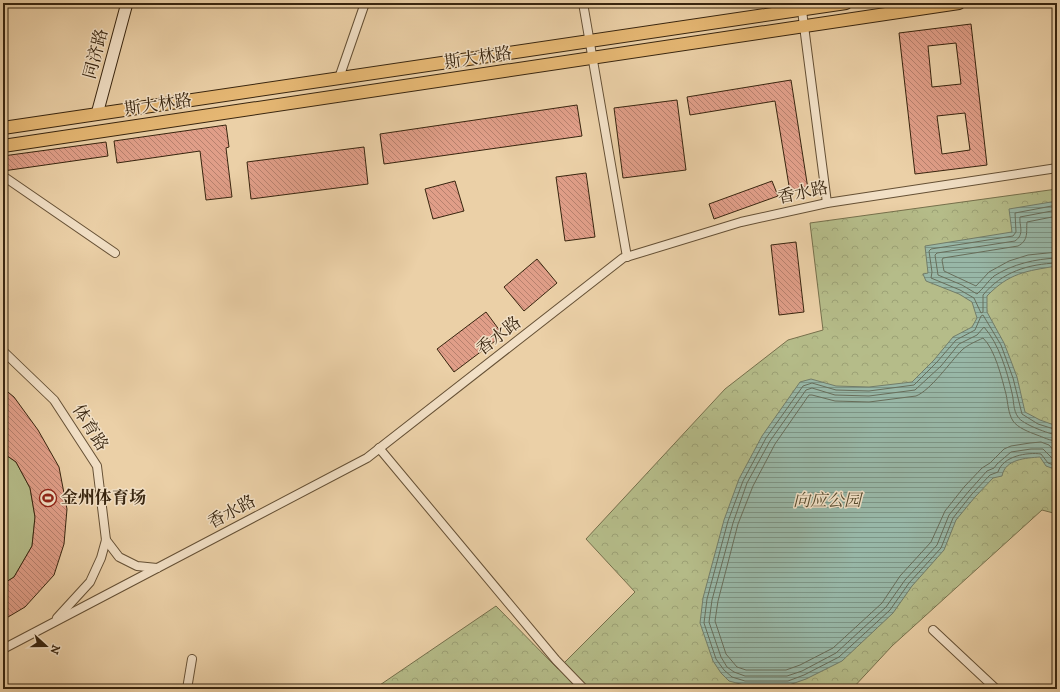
<svg xmlns="http://www.w3.org/2000/svg" width="1060" height="692" font-family="'IM FELL DW Pica','Noto Serif SC',serif">
  <defs>
    <pattern id="park-crowns" width="20" height="18" patternUnits="userSpaceOnUse"><rect width="20" height="18" fill="#b5bc89"/><path d="M2 6a3 3 0 1 1 6 0M12 15a3 3 0 1 1 6 0" fill="none" stroke="#9ca175"/></pattern>
    <pattern id="water-rules" width="6" height="5" patternUnits="userSpaceOnUse"><rect width="6" height="5" fill="#98b7a7"/><path d="M0 2.5h6" fill="none" stroke="#7d9586"/></pattern>
    <pattern id="building-back-hatch" width="6" height="6" patternUnits="userSpaceOnUse"><rect width="6" height="6" fill="#e09e88"/><path d="M-1 5l2 2M0 0l6 6M5-1l2 2" fill="none" stroke="#b7816e"/></pattern>
  </defs>
  <rect width="100%" height="100%" fill="#ebd0a7"/>
  <filter id="stains"><feTurbulence type="fractalNoise" baseFrequency=".005" numOctaves="4"/><feColorMatrix values="0 0 0 0 .2 0 0 0 0 .09 0 0 0 0 .02 0 0 0 .5 -.17"/></filter>
  <radialGradient id="worn" r=".72"><stop offset=".6" stop-color="#630" stop-opacity="0"/><stop offset="1" stop-color="#630" stop-opacity=".3"/></radialGradient>
  <!-- grass -->
  <polygon fill="#b5bc89" stroke="#76704c" points="3,453 16,462 30,488 35,517 32,546 14,577 3,584"/>
  <!-- park -->
  <polygon fill="url(#park-crowns)" stroke="#76704c" points="1057,189 1057,514 1042,510 892,646 852,689 374,689 496,606 558,669 635,592 586,539 725,389 788,340 823,330 810,223"/>
  <!-- water -->
  <path fill="url(#water-rules)" stroke="#727d6a" d="M1057,201v65c-31,5 -48,7 -70,30v16l17,31 7,18 6,16 8,35 15,8 17,6v44l-11,-4 -6,-9c-14,1 -35,2 -38,19l-9,2 -18,19 -19,23 -12,30 -32,36 -19,27 -51,48 -36,18 -17,6 -25,1 -20,-1 -15,-4 -8,-8 -8,-12 -13,-38 3,-25 21,-78 15,-41 23,-43 38,-54 11,-3 25,7 33,1 43,-5 22,-22 19,-23 19,-10 5,-9 -5,-16 -13,-8 -33,-13 -3,-7 5,-1 -3,-27 87,-14 -3,-23z"/>
  <g fill="none" stroke-linecap="round" stroke-linejoin="round">
    <!-- shore -->
    <g stroke="#686e5b" stroke-width="1">
      <path d="M1057,205l-42,8 1,19 -3,4 -82,13 -2,2 3,21 -1,6 29,12 14,8 7,15 2,-1v-17c19,-23 45,-31 74,-32"/>
      <path d="M1057,210l-37,7c-1,9 5,17 -5,24l-78,12 -2,2 3,20 24,10 15,9c6,-5 11,-13 17,-18 19,-12 41,-17 63,-18"/>
      <path d="M1057,216l-30,6c-1,10 2,18 -9,24l-75,12 -1,2 2,11 32,15 13,-14 20,-11 19,-6 29,-3"/>
      <path d="M1057,430l-19,-6 -16,-10 -9,-36 -12,-33 -18,-30 -2,1 -6,14 -19,10 -19,22 -23,23 -45,6 -33,-1 -24,-7 -9,3 -37,52 -23,43 -15,40 -21,78 -3,24 12,36 8,11 8,7 13,4h43l16,-6 35,-18 51,-47 19,-27 32,-35 12,-30 19,-24 18,-19 8,-3c5,-16 29,-20 43,-18l7,9 9,3"/>
      <path d="M1057,435c-8,-1 -35,-11 -39,-18 -5,-7 -4,-16 -6,-24 -5,-22 -13,-49 -28,-66l-7,8 -18,9 -18,22 -26,24 -46,6 -34,-1 -23,-7 -6,2 -36,51 -23,42 -14,40 -21,77 -3,22 12,35 6,10 7,5 11,4h42l15,-5 34,-18 50,-46 19,-27 32,-35 12,-30 20,-24 18,-20 7,-3 3,-4 14,-12 20,-3h12l9,9 5,2"/>
      <path d="M1057,441c-7,0 -14,-4 -20,-6 -8,-3 -19,-7 -24,-14 -5,-8 -5,-18 -7,-27 -4,-15 -11,-45 -23,-56 -6,3 -16,7 -21,12 -12,12 -31,40 -46,46l-47,6 -34,-1 -23,-6h-3l-34,49 -22,42 -15,38 -20,77 -3,20 11,33 11,13 9,3h40l14,-5 33,-17 49,-45 18,-27 31,-34 14,-31 19,-24 18,-19 8,-5 14,-14 7,-3 19,-3 11,-1 8,3 8,9"/>
    </g>
  </g>
  <!-- building -->
  <g fill="url(#building-back-hatch)" stroke="#38250f" fill-rule="evenodd">
    <path d="M971,24l16,141 -72,9 -16,-141zM956,43l5,41 -29,3 -4,-41zM965,113l5,37 -28,4 -5,-38z"/>
    <polygon points="791,80 808,189 790,192 775,101 690,115 687,97"/>
    <polygon points="677,100 686,170 623,178 614,108"/>
    <polygon points="577,105 582,136 384,164 380,134"/>
    <polygon points="226,125 229,147 226,148 232,197 206,200 200,151 117,163 114,141"/>
    <polygon points="106,142 108,156 3,171 3,156"/>
    <polygon points="364,147 368,184 251,199 247,162"/>
    <polygon points="586,173 595,237 565,241 556,177"/>
    <polygon points="455,181 464,211 433,219 425,189"/>
    <polygon points="772,181 778,196 714,219 709,204"/>
    <polygon points="796,242 804,312 779,315 771,245"/>
    <polygon points="537,259 557,283 524,311 504,287"/>
    <polygon points="486,312 503,335 454,372 437,349"/>
    <polygon points="3,388 14,397 38,430 59,467 67,509 64,544 54,575 25,607 3,620 3,584 14,577 32,546 35,517 30,488 16,462 3,453"/>
  </g>
  <g fill="none" stroke-linecap="round" stroke-linejoin="round">
    <!-- street casing -->
    <g stroke="#655035" stroke-width="10">
      <g id="street">
        <polyline points="583,3 627,257"/>
        <polyline points="801,3 827,203"/>
        <polyline points="339,78 365,3"/>
        <polyline points="3,176 115,253"/>
        <polyline points="3,351 54,400 97,466 106,540 101,558 90,582 57,618"/>
        <polyline points="379,448 556,660 584,689"/>
        <polyline points="106,540 119,557 137,566 157,568"/>
        <polyline points="933,630 996,689"/>
        <polyline points="3,649 367,458 623,258 741,222 827,203 1057,168"/>
        <polyline points="187,689 192,659"/>
      </g>
    </g>
    <!-- secondary casing -->
    <g stroke="#38250f" stroke-width="13">
      <polyline id="secondary" points="97,114 127,3"/>
    </g>
    <!-- primary casing -->
    <g stroke="#38250f" stroke-width="14">
      <g id="primary">
        <polyline points="3,128 846,3"/>
        <polyline points="3,146 959,3"/>
      </g>
    </g>
    <!-- street -->
    <use href="#street" stroke="#f2e0c6" stroke-width="8"/>
    <!-- secondary -->
    <use href="#secondary" stroke="#f2e0c6" stroke-width="11"/>
    <!-- primary -->
    <use href="#primary" stroke="#e6b874" stroke-width="12"/>
  </g>
  <!-- icons -->
  <defs>
    <g id="stadium-ring" transform="scale(0.9)"><circle r="9.5" fill="#f2e0c6" stroke="#8f2418" stroke-width="1.5"/><path d="M0-5a6.5 5 0 1 0 0 10a6.5 5 0 1 0 0-10ZM-3.5-1.8h7v3.6h-7Z" fill="#8f2418"/></g>
  </defs>
  <g fill-rule="evenodd">
    <use href="#stadium-ring" x="48" y="498"/>
  </g>
  <g text-anchor="middle" dominant-baseline="central" stroke-width="3" stroke-linejoin="round" paint-order="stroke">
    <!-- street labels -->
    <g font-size="17" fill="#38250f" stroke="#f2e0c6">
      <text transform="translate(96 54) rotate(-75)">同济路</text>
      <text transform="translate(478 58) rotate(-8)">斯大林路</text>
      <text transform="translate(158 105) rotate(-8)">斯大林路</text>
      <text transform="translate(803 193) rotate(-12)">香水路</text>
      <text transform="translate(499 336) rotate(-38)">香水路</text>
      <text transform="translate(90 428) rotate(58)">体育路</text>
      <text transform="translate(232 512) rotate(-28)">香水路</text>
    </g>
    <!-- poi labels -->
    <g font-size="17" font-weight="bold" fill="#38250f" stroke="#f2e0c6" text-anchor="start">
      <text x="61" y="498">金州体育场</text>
    </g>
    <!-- park labels -->
    <g font-size="17" font-style="italic" fill="#574b2e" stroke="#f2e0c6">
      <text x="827" y="501">向应公园</text>
    </g>
  </g>
  <!-- margin -->
  <rect width="1060" height="692" fill="none" stroke="#ebd0a7" stroke-width="16"/>
  <rect x="4" y="4" width="1052" height="684" fill="none" stroke="#38250f" stroke-width="2"/>
  <rect x="8" y="8" width="1044" height="676" fill="none" stroke="#38250f"/>
  <!-- north arrow -->
  <g transform="translate(46 646) rotate(111)" stroke="#f2e0c6" stroke-width="3" paint-order="stroke">
  <path d="M0-3L7 15L0 10L-7 15Z" fill="#38250f"/>
  <text y="-6" font-size="11" font-weight="bold" text-anchor="middle" fill="#38250f">N</text>
  </g>
  <rect width="100%" height="100%" filter="url(#stains)"/>
  <rect width="100%" height="100%" fill="url(#worn)"/>
</svg>
